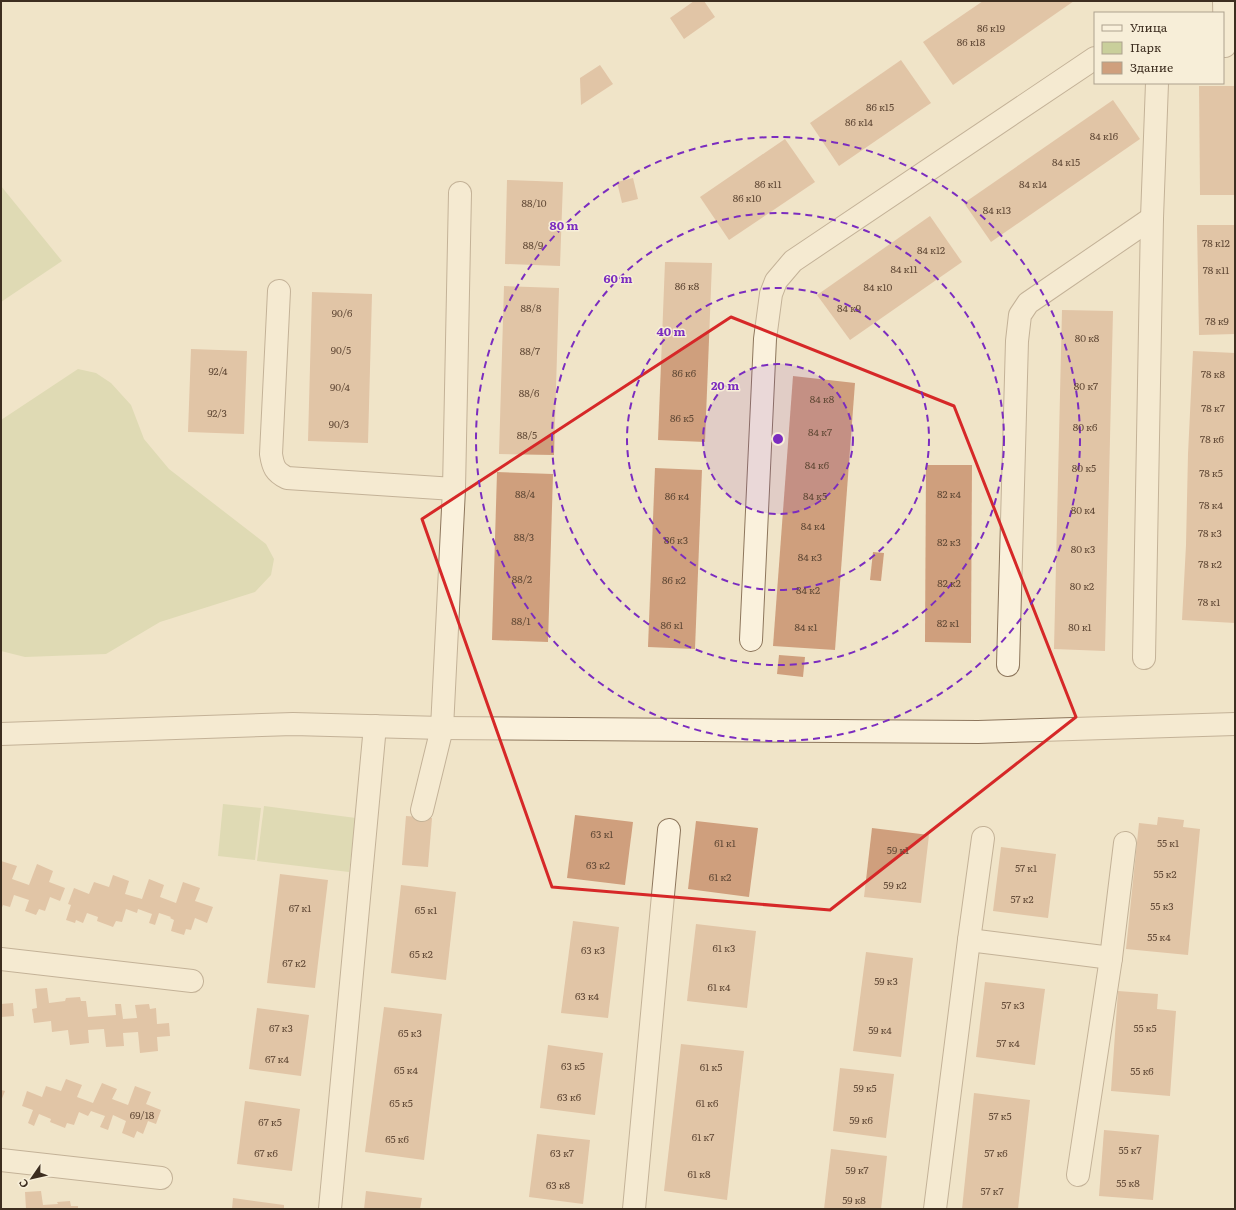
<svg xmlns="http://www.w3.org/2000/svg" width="1236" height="1210" font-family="Literata,serif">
  <rect width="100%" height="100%" fill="#f0e4c8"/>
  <!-- green -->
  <g fill="#c9cf9b">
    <polygon points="1,186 62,261 1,302"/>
    <polygon points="78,369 96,373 111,383 131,405 144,439 169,469 266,544 274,559 271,575 255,592 160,622 106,654 25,657 1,651 1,420"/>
    <polygon points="223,804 261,808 255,860 218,856"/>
    <polygon points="264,806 356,818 349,872 257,861"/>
  </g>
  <!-- building -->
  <g fill="#cf9f7d">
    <polygon points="694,1 704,1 715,17 684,39 670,18"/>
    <polygon points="983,1 1074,1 953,85 923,42"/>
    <polygon points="901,60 931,103 839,166 810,123"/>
    <polygon points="600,65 613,84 581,105 580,78"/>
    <polygon points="1199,86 1235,86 1235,195 1200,195"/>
    <polygon points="1113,100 1140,139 991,242 964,203"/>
    <polygon points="785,139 815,182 729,240 700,197"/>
    <polygon points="633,178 638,199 622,203 617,182"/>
    <polygon points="507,180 563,182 560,266 505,264"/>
    <polygon points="930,216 962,262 850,340 817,295"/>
    <polygon points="1197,225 1235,225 1235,334 1199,335"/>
    <polygon points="665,262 712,263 705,442 658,440"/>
    <polygon points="504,286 559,288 554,455 499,454"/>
    <polygon points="312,292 372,294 368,443 308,441"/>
    <polygon points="1062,310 1113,311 1105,651 1054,649"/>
    <polygon points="191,349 247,351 244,434 188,432"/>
    <polygon points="1193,351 1235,353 1235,623 1182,620 1186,545 1188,454"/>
    <polygon points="793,376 855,383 835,650 773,646"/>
    <polygon points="926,465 972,465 971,643 925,642"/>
    <polygon points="655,468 702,470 695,649 648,647"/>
    <polygon points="497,472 553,474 548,642 492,640"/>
    <polygon points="873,552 884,553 881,581 870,580"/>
    <polygon points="779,655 805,657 803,677 777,674"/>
    <polygon points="575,815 633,822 625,885 567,878"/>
    <polygon points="406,816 432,818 428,867 402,865"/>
    <polygon points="1158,817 1184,820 1183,827 1200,829 1188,955 1126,949 1139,823 1157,825"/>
    <polygon points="696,821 758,828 749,897 688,889"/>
    <polygon points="872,828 929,835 921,903 864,897"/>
    <polygon points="1001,847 1056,854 1048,918 993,911"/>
    <polygon points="1,862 1,861 17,866 12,879 29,885 37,864 53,871 49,882 65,888 60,901 50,897 45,911 39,909 36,915 25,911 29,900 14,895 10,907 3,905 1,910"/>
    <polygon points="280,874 328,880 315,988 267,983"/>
    <polygon points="113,875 129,881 125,894 142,899 149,879 164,885 160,897 176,903 183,882 200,888 195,901 213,907 207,923 195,918 191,930 186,929 184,935 171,931 174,920 170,918 171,917 159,913 155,925 149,923 152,914 138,909 137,913 126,909 122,922 116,921 113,927 97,921 98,917 87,913 83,923 76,920 75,923 66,920 71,905 68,904 74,888 89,894 94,882 109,887"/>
    <polygon points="401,885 456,892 446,980 391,973"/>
    <polygon points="573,921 619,927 608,1018 561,1013"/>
    <polygon points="696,924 756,931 747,1008 687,1001"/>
    <polygon points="866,952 913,958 901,1057 853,1051"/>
    <polygon points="985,982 1045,989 1035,1065 976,1057"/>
    <polygon points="47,988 49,1003 65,1001 66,998 80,997 81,1001 86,1001 88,1017 116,1015 115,1004 121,1004 123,1019 137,1018 135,1005 149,1004 150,1009 156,1008 157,1024 169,1023 170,1036 157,1037 158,1051 140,1053 138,1032 123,1033 124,1046 106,1047 104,1029 88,1030 89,1043 70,1045 68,1030 52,1032 51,1021 34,1023 32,1009 37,1008 35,989"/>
    <polygon points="1118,991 1158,994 1157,1009 1176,1011 1170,1096 1111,1091"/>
    <polygon points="13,1003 14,1016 1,1017 1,1004"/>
    <polygon points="384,1007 442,1014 424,1160 365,1152"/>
    <polygon points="257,1008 309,1015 301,1076 249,1069"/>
    <polygon points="681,1044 744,1051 727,1200 664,1191"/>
    <polygon points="548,1045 603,1053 595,1115 540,1108"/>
    <polygon points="840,1068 894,1074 886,1138 833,1131"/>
    <polygon points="66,1079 82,1085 77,1097 93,1103 102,1083 117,1089 112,1099 128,1105 135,1086 151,1092 146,1104 161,1110 156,1124 148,1121 143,1134 137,1131 134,1138 122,1133 126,1121 113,1115 108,1130 100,1127 105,1116 91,1111 88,1116 79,1112 74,1125 67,1123 65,1128 50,1122 51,1119 39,1114 34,1126 28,1123 33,1110 22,1106 27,1091 42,1097 46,1086 61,1091"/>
    <polygon points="1,1090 5,1091 1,1101"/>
    <polygon points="974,1093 1030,1100 1018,1209 962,1209"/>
    <polygon points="245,1101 300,1109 292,1171 237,1164"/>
    <polygon points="1104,1130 1159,1135 1153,1200 1099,1196"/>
    <polygon points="537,1134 590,1140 583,1204 529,1197"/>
    <polygon points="831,1149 887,1156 881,1209 824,1209"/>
    <polygon points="41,1191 43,1205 58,1204 57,1202 70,1201 71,1206 78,1206 78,1209 26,1209 25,1192"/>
    <polygon points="366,1191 422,1198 420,1209 364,1209"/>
    <polygon points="233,1198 284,1205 284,1209 232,1209"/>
  </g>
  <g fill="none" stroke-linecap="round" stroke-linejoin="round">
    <!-- minor casing -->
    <g stroke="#8d765c" stroke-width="24">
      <g id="minor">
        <polyline points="1224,1 1225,46"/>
        <path d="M279,291l-8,163c2,13 4,18 16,24l167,11"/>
        <polyline points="751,640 765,339 771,294 776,281 793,261 1095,58"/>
        <polyline points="1144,658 1152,218 1157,83"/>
        <polyline points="1008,665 1017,341 1020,315 1028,303 1152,218"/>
        <polyline points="1,734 293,724 442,728 978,732 1235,724"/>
        <polyline points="422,810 442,728 454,489 460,193"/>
        <polyline points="969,940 1111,958"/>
        <polyline points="1,959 192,981"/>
        <polyline points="1,1160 161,1178"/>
        <polyline points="1078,1175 1111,958 1125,843"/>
        <polyline points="330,1209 375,726"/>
        <polyline points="634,1209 669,830"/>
        <polyline points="935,1209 969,940 983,838"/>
      </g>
    </g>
    <!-- minor -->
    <use href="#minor" stroke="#faf1dc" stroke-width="22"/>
  </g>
  <!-- marked area -->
  <path d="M0 0H1236V1210H0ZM731,317l223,89 122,311 -246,193 -278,-23 -130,-368z" fill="#f0e4c8" fill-opacity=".55" fill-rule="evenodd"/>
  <path fill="none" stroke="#d62828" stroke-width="3" stroke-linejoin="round" d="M731,317l223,89 122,311 -246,193 -278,-23 -130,-368z"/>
  <!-- distance rings -->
  <circle cx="778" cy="439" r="75" fill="#7b2cbf" fill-opacity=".12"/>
  <g fill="none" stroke="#7b2cbf" stroke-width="2" stroke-dasharray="7 5">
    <circle cx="778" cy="439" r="75"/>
    <circle cx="778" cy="439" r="151"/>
    <circle cx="778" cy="439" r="226"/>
    <circle cx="778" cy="439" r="302"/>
  </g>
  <g text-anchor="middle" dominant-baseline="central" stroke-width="3" stroke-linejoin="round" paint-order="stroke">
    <!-- number labels -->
    <g font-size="10" fill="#624a37">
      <text x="991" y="27">86 к19</text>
      <text x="971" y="41">86 к18</text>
      <text x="880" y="106">86 к15</text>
      <text x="859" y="121">86 к14</text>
      <text x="1104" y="135">84 к16</text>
      <text x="1066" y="161">84 к15</text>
      <text x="768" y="183">86 к11</text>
      <text x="1033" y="183">84 к14</text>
      <text x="747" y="197">86 к10</text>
      <text x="534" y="202">88/10</text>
      <text x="997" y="209">84 к13</text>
      <text x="1216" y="242">78 к12</text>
      <text x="533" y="244">88/9</text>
      <text x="931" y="249">84 к12</text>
      <text x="904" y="268">84 к11</text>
      <text x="1216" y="269">78 к11</text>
      <text x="687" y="285">86 к8</text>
      <text x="878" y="286">84 к10</text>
      <text x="531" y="307">88/8</text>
      <text x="849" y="307">84 к9</text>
      <text x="342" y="312">90/6</text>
      <text x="1217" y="320">78 к9</text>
      <text x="1087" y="337">80 к8</text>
      <text x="341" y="349">90/5</text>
      <text x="530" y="350">88/7</text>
      <text x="218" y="370">92/4</text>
      <text x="684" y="372">86 к6</text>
      <text x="1213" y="373">78 к8</text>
      <text x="1086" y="385">80 к7</text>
      <text x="340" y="386">90/4</text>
      <text x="529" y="392">88/6</text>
      <text x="822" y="398">84 к8</text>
      <text x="1213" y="407">78 к7</text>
      <text x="217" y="412">92/3</text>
      <text x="682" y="417">86 к5</text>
      <text x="339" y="423">90/3</text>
      <text x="1085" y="426">80 к6</text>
      <text x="820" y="431">84 к7</text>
      <text x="527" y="434">88/5</text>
      <text x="1212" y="438">78 к6</text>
      <text x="817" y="464">84 к6</text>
      <text x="1084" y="467">80 к5</text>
      <text x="1211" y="472">78 к5</text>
      <text x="525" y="493">88/4</text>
      <text x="949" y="493">82 к4</text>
      <text x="677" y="495">86 к4</text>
      <text x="815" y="495">84 к5</text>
      <text x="1211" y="504">78 к4</text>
      <text x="1083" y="509">80 к4</text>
      <text x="813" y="525">84 к4</text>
      <text x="1210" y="532">78 к3</text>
      <text x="524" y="536">88/3</text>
      <text x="676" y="539">86 к3</text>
      <text x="949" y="541">82 к3</text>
      <text x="1083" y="548">80 к3</text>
      <text x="810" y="556">84 к3</text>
      <text x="1210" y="563">78 к2</text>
      <text x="522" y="578">88/2</text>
      <text x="674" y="579">86 к2</text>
      <text x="949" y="582">82 к2</text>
      <text x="1082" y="585">80 к2</text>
      <text x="808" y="589">84 к2</text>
      <text x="1209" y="601">78 к1</text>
      <text x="521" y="620">88/1</text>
      <text x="948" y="622">82 к1</text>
      <text x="672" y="624">86 к1</text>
      <text x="806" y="626">84 к1</text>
      <text x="1080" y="626">80 к1</text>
      <text x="602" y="833">63 к1</text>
      <text x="725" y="842">61 к1</text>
      <text x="1168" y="842">55 к1</text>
      <text x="898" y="849">59 к1</text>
      <text x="598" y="864">63 к2</text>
      <text x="1026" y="867">57 к1</text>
      <text x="1165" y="873">55 к2</text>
      <text x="720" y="876">61 к2</text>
      <text x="895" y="884">59 к2</text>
      <text x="1022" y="898">57 к2</text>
      <text x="1162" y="905">55 к3</text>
      <text x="300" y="907">67 к1</text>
      <text x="426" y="909">65 к1</text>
      <text x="1159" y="936">55 к4</text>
      <text x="724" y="947">61 к3</text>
      <text x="593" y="949">63 к3</text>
      <text x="421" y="953">65 к2</text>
      <text x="294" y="962">67 к2</text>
      <text x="886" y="980">59 к3</text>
      <text x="719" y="986">61 к4</text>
      <text x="587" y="995">63 к4</text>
      <text x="1013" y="1004">57 к3</text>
      <text x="281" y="1027">67 к3</text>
      <text x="1145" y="1027">55 к5</text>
      <text x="880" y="1029">59 к4</text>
      <text x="410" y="1032">65 к3</text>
      <text x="1008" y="1042">57 к4</text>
      <text x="277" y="1058">67 к4</text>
      <text x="573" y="1065">63 к5</text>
      <text x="711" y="1066">61 к5</text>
      <text x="406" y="1069">65 к4</text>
      <text x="1142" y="1070">55 к6</text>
      <text x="865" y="1087">59 к5</text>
      <text x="569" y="1096">63 к6</text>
      <text x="401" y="1102">65 к5</text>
      <text x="707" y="1102">61 к6</text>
      <text x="142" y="1114">69/18</text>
      <text x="1000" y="1115">57 к5</text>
      <text x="861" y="1119">59 к6</text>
      <text x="270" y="1121">67 к5</text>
      <text x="703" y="1136">61 к7</text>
      <text x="397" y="1138">65 к6</text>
      <text x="1130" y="1149">55 к7</text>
      <text x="266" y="1152">67 к6</text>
      <text x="562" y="1152">63 к7</text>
      <text x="996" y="1152">57 к6</text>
      <text x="857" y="1169">59 к7</text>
      <text x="699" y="1173">61 к8</text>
      <text x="1128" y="1182">55 к8</text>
      <text x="558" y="1184">63 к8</text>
      <text x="992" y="1190">57 к7</text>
      <text x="854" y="1199">59 к8</text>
    </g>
  </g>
  <circle cx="778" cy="439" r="6" fill="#7b2cbf" stroke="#f7eed8" stroke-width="2"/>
  <g font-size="12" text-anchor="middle" font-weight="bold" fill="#7b2cbf" stroke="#f7eed8" stroke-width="3" stroke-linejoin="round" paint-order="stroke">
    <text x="564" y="230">80 m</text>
    <text x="618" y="283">60 m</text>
    <text x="671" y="336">40 m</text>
    <text x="725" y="390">20 m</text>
  </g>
  <!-- border -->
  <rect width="1236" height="1210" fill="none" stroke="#3d2e20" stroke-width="4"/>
  <!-- legend -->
  <rect x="1094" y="12" width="130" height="72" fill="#f7eed8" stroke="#ada18e"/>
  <rect x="1102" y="25" width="20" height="6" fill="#faf1dc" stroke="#ada18e"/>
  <text x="1130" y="32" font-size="12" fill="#3d2e20">Улица</text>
  <rect x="1102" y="42" width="20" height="12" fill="#c9cf9b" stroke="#ada18e"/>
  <text x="1130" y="52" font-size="12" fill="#3d2e20">Парк</text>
  <rect x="1102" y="62" width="20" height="12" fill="#cf9f7d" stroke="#ada18e"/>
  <text x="1130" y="72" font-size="12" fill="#3d2e20">Здание</text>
  <!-- north arrow -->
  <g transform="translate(32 1178) rotate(236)" stroke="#f7eed8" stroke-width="3" paint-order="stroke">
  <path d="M0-3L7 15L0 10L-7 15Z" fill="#3d2e20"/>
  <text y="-6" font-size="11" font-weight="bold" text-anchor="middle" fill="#3d2e20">С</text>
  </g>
</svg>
